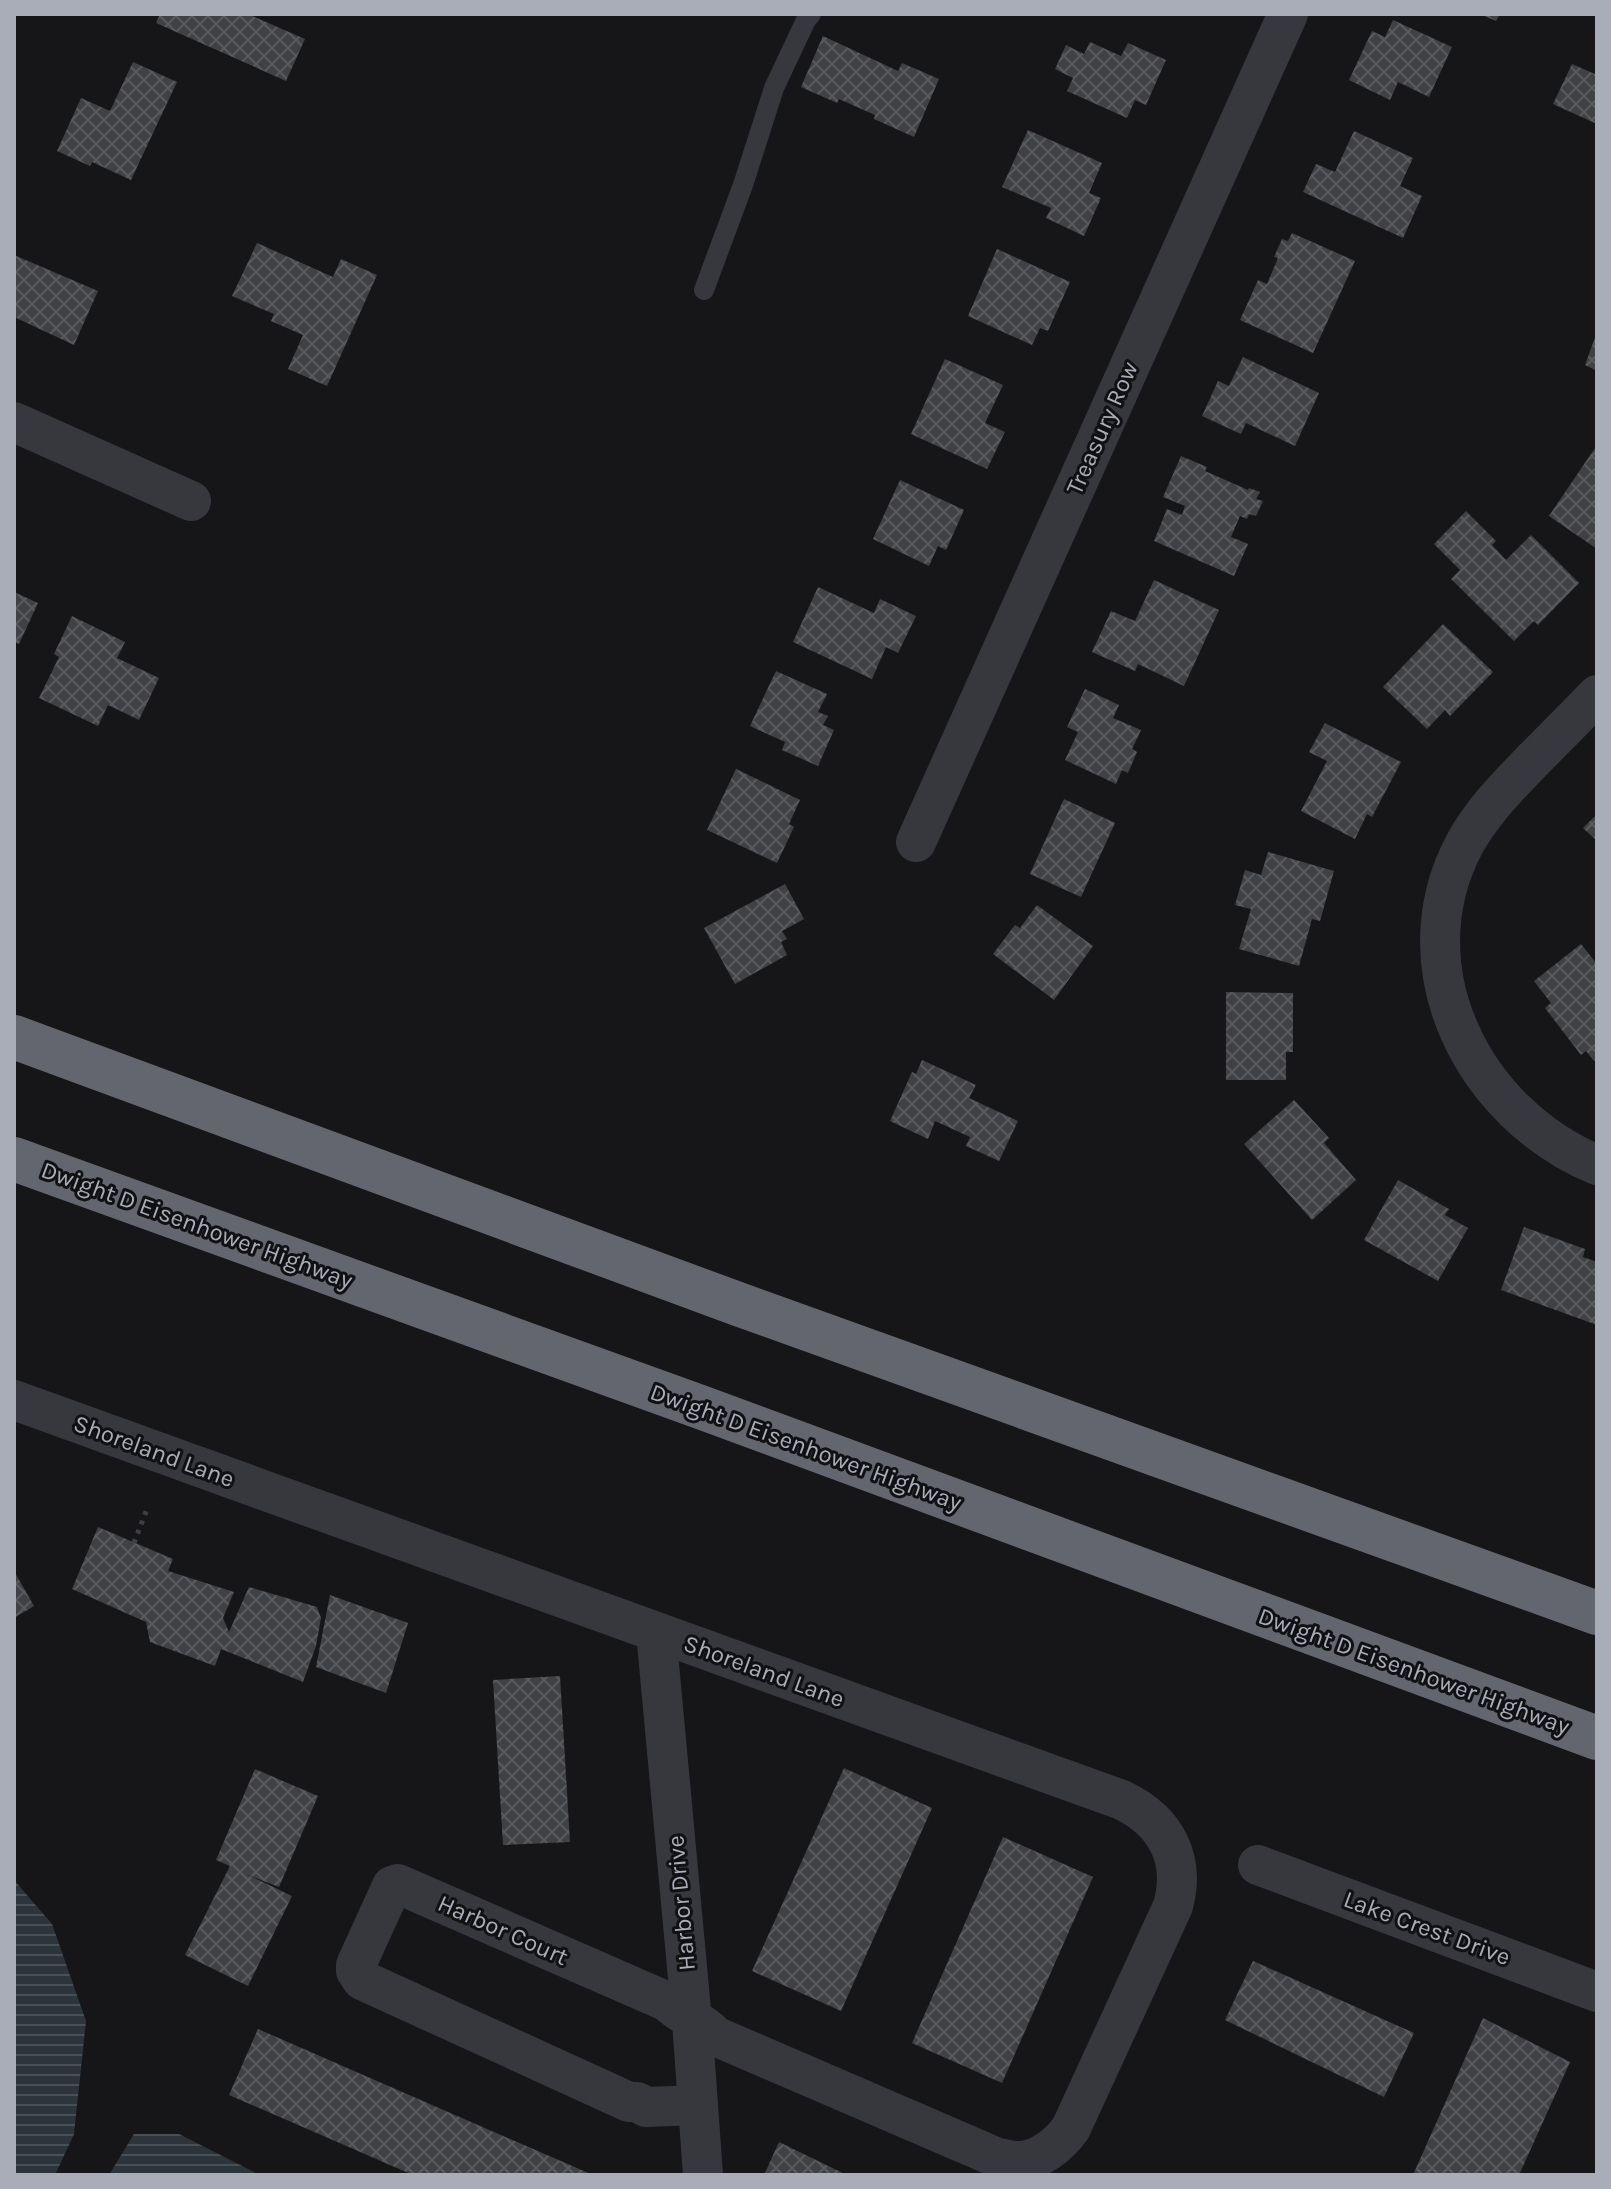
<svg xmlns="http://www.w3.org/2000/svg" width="1611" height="2189" font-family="Karla,sans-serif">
  <defs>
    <pattern id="water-rules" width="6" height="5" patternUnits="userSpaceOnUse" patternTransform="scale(2)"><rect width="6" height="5" fill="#2c353c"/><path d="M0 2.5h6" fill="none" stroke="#485056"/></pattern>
    <pattern id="building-cross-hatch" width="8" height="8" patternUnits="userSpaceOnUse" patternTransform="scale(2)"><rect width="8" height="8" fill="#404145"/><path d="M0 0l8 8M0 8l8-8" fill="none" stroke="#595a5e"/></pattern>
  </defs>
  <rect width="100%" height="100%" fill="#161618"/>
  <!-- water -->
  <g fill="url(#water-rules)">
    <polygon points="14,1880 52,1924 86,2021 74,2134 55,2175 14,2175"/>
    <polygon points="134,2134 179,2134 260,2175 109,2175"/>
  </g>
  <!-- building -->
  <g fill="url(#building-cross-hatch)">
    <polygon points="160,14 248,14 305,39 286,81 156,23"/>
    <polygon points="1480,14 1500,14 1496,21"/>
    <polygon points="1393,20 1452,47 1429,97 1398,82 1390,100 1349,80 1372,31 1385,37"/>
    <polygon points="823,36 898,71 902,63 939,79 914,137 874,119 875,115 839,99 837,103 801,87"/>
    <polygon points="1090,42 1121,56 1128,43 1166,60 1146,105 1135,100 1127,118 1067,91 1073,78 1055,69 1066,45 1084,54"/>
    <polygon points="133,62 177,82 131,180 92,162 90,166 57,151 81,98 110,111"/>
    <polygon points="1572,64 1597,75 1597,124 1553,104"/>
    <polygon points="1028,130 1102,163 1089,193 1101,198 1084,236 1046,218 1051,208 1002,187"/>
    <polygon points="1354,131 1413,158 1400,186 1422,196 1403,238 1303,192 1316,164 1335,172"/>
    <polygon points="1292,233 1355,261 1313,353 1240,320 1258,280 1267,284 1278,258 1274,257 1282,239 1288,241"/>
    <polygon points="257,243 333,277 341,259 377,275 327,386 288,369 303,335 271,321 274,314 232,296"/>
    <polygon points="997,249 1070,282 1048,331 1040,328 1032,345 968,316"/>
    <polygon points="14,255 98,291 74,345 14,317"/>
    <polygon points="1597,332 1597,371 1585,365"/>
    <polygon points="1243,357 1319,393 1295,446 1246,423 1241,434 1202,416 1218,381 1229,386"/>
    <polygon points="945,359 1003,385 985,423 1005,432 987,469 911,434"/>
    <polygon points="1597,445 1597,549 1549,516"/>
    <polygon points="1181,456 1207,467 1205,471 1248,490 1249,488 1260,492 1256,499 1263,501 1256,516 1249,514 1247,519 1240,516 1231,537 1248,544 1234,576 1154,541 1167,509 1182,515 1185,506 1163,497"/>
    <polygon points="900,480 964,510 946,550 938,546 929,566 873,539"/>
    <polygon points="1466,511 1496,541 1492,545 1506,560 1531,535 1579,583 1538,625 1534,621 1514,641 1451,579 1460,570 1434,544"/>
    <polygon points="1154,580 1219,610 1184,686 1138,664 1135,671 1092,652 1111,611 1135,621"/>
    <polygon points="818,587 874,613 880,599 916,616 898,653 886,647 872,679 793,642"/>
    <polygon points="14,592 38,603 19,644 14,642"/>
    <polygon points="72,616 125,642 117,658 159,678 139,720 108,705 98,726 39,698 59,657 54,654"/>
    <polygon points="1443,624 1493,672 1450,716 1445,710 1427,729 1383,687"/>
    <polygon points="776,671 827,694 818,712 828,716 823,725 834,730 818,766 782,750 785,742 750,726"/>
    <polygon points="1085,689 1119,705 1113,718 1141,730 1132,749 1137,752 1128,773 1122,770 1116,784 1065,760 1078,732 1067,727"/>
    <polygon points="1325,723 1401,762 1372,817 1367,814 1355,839 1301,811 1327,761 1309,752"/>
    <polygon points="736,769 800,800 789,824 794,827 777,863 707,830"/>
    <polygon points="1064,799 1115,823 1081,897 1030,874"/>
    <polygon points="1597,814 1597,841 1583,828"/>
    <polygon points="1268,852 1334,871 1320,921 1312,919 1299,966 1239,949 1251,909 1235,905 1245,870 1261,875"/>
    <polygon points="785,884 804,919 782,931 787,939 781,942 787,955 735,984 704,928"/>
    <polygon points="1037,905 1093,946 1054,1000 993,954 1015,925 1020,928"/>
    <polygon points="1581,944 1597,964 1597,1059 1594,1061 1586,1051 1581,1055 1545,1008 1551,1003 1534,981"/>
    <polygon points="1226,992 1293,993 1293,1052 1286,1052 1286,1080 1226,1080"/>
    <polygon points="922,1060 976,1085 969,1098 1018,1121 999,1161 966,1146 970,1137 935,1121 928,1139 890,1121 912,1072 916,1074"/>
    <polygon points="1294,1100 1329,1138 1324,1143 1356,1180 1312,1220 1244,1144"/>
    <polygon points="1398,1180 1449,1209 1445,1215 1468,1228 1438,1281 1364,1240"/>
    <polygon points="1524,1227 1585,1249 1583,1257 1597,1262 1597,1325 1501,1290"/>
    <polygon points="98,1527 173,1559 168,1571 234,1592 223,1618 229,1632 249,1587 317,1607 321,1618 316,1646 303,1682 221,1649 215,1666 150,1642 146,1622 72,1589"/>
    <polygon points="14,1571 34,1606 14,1618"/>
    <polygon points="330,1595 408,1623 386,1693 316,1667"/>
    <polygon points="560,1676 570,1842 503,1845 493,1680"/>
    <polygon points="844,1768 932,1808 841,2011 752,1971"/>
    <polygon points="255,1769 318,1796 279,1887 246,1874 292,1896 248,1986 185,1955 230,1866 216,1860"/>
    <polygon points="1003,1837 1093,1877 1002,2083 912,2043"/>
    <polygon points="1253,1961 1414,2033 1384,2097 1225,2020"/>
    <polygon points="1483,2018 1570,2062 1519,2175 1413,2175"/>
    <polygon points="258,2029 400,2091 593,2175 413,2175 229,2095"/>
    <polygon points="779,2142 816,2160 847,2175 764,2175"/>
  </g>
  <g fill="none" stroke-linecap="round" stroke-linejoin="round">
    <!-- path -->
    <polyline stroke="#3d3f44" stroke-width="5" stroke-dasharray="4 6" stroke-linecap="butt" points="134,1543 147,1509"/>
    <!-- service -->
    <polyline stroke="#37383d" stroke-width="20" points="704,290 743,185 774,88 806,20 811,14"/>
    <!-- minor -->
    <g stroke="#37383d" stroke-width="40">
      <polyline points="14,422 191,501"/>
      <path d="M1597,695c-21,22 -43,44 -64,65 -26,27 -51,52 -69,85 -65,124 10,269 133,320"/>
      <polyline points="916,842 1288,14"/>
      <path d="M14,1400l1108,400c44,21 64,59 51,106l-102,222c-11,16 -33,34 -53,33 -7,0 -13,-2 -20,-3l-283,-122c-12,-15 -33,-19 -47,-34l-270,-118 -6,2 -36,79v6l6,9 267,122h8l9,5 52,-2"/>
      <polyline points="656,1632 692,2021 703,2175"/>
      <polyline points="1258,1865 1597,1992"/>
    </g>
    <!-- motorway -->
    <g stroke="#63666e" stroke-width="44">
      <polyline points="14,1037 738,1304 1597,1613"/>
      <polyline points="14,1159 703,1408 1597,1738"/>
    </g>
  </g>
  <g text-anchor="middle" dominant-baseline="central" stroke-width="6" stroke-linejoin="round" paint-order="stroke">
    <!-- street labels -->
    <g font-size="24" fill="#a8adb8" stroke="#111113">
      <text transform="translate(1102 428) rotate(-66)">Treasury Row</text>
      <text transform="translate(197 1225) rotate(20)">Dwight D Eisenhower Highway</text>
      <text transform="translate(806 1447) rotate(20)">Dwight D Eisenhower Highway</text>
      <text transform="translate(154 1451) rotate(20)">Shoreland Lane</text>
      <text transform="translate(764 1671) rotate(20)">Shoreland Lane</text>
      <text transform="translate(1414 1671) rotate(20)">Dwight D Eisenhower Highway</text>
      <text transform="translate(681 1903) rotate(-95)">Harbor Drive</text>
      <text transform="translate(1427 1928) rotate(20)">Lake Crest Drive</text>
      <text transform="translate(503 1930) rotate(24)">Harbor Court</text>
    </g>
  </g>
  <!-- border -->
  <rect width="1611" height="2189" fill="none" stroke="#a8adb8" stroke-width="32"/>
</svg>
